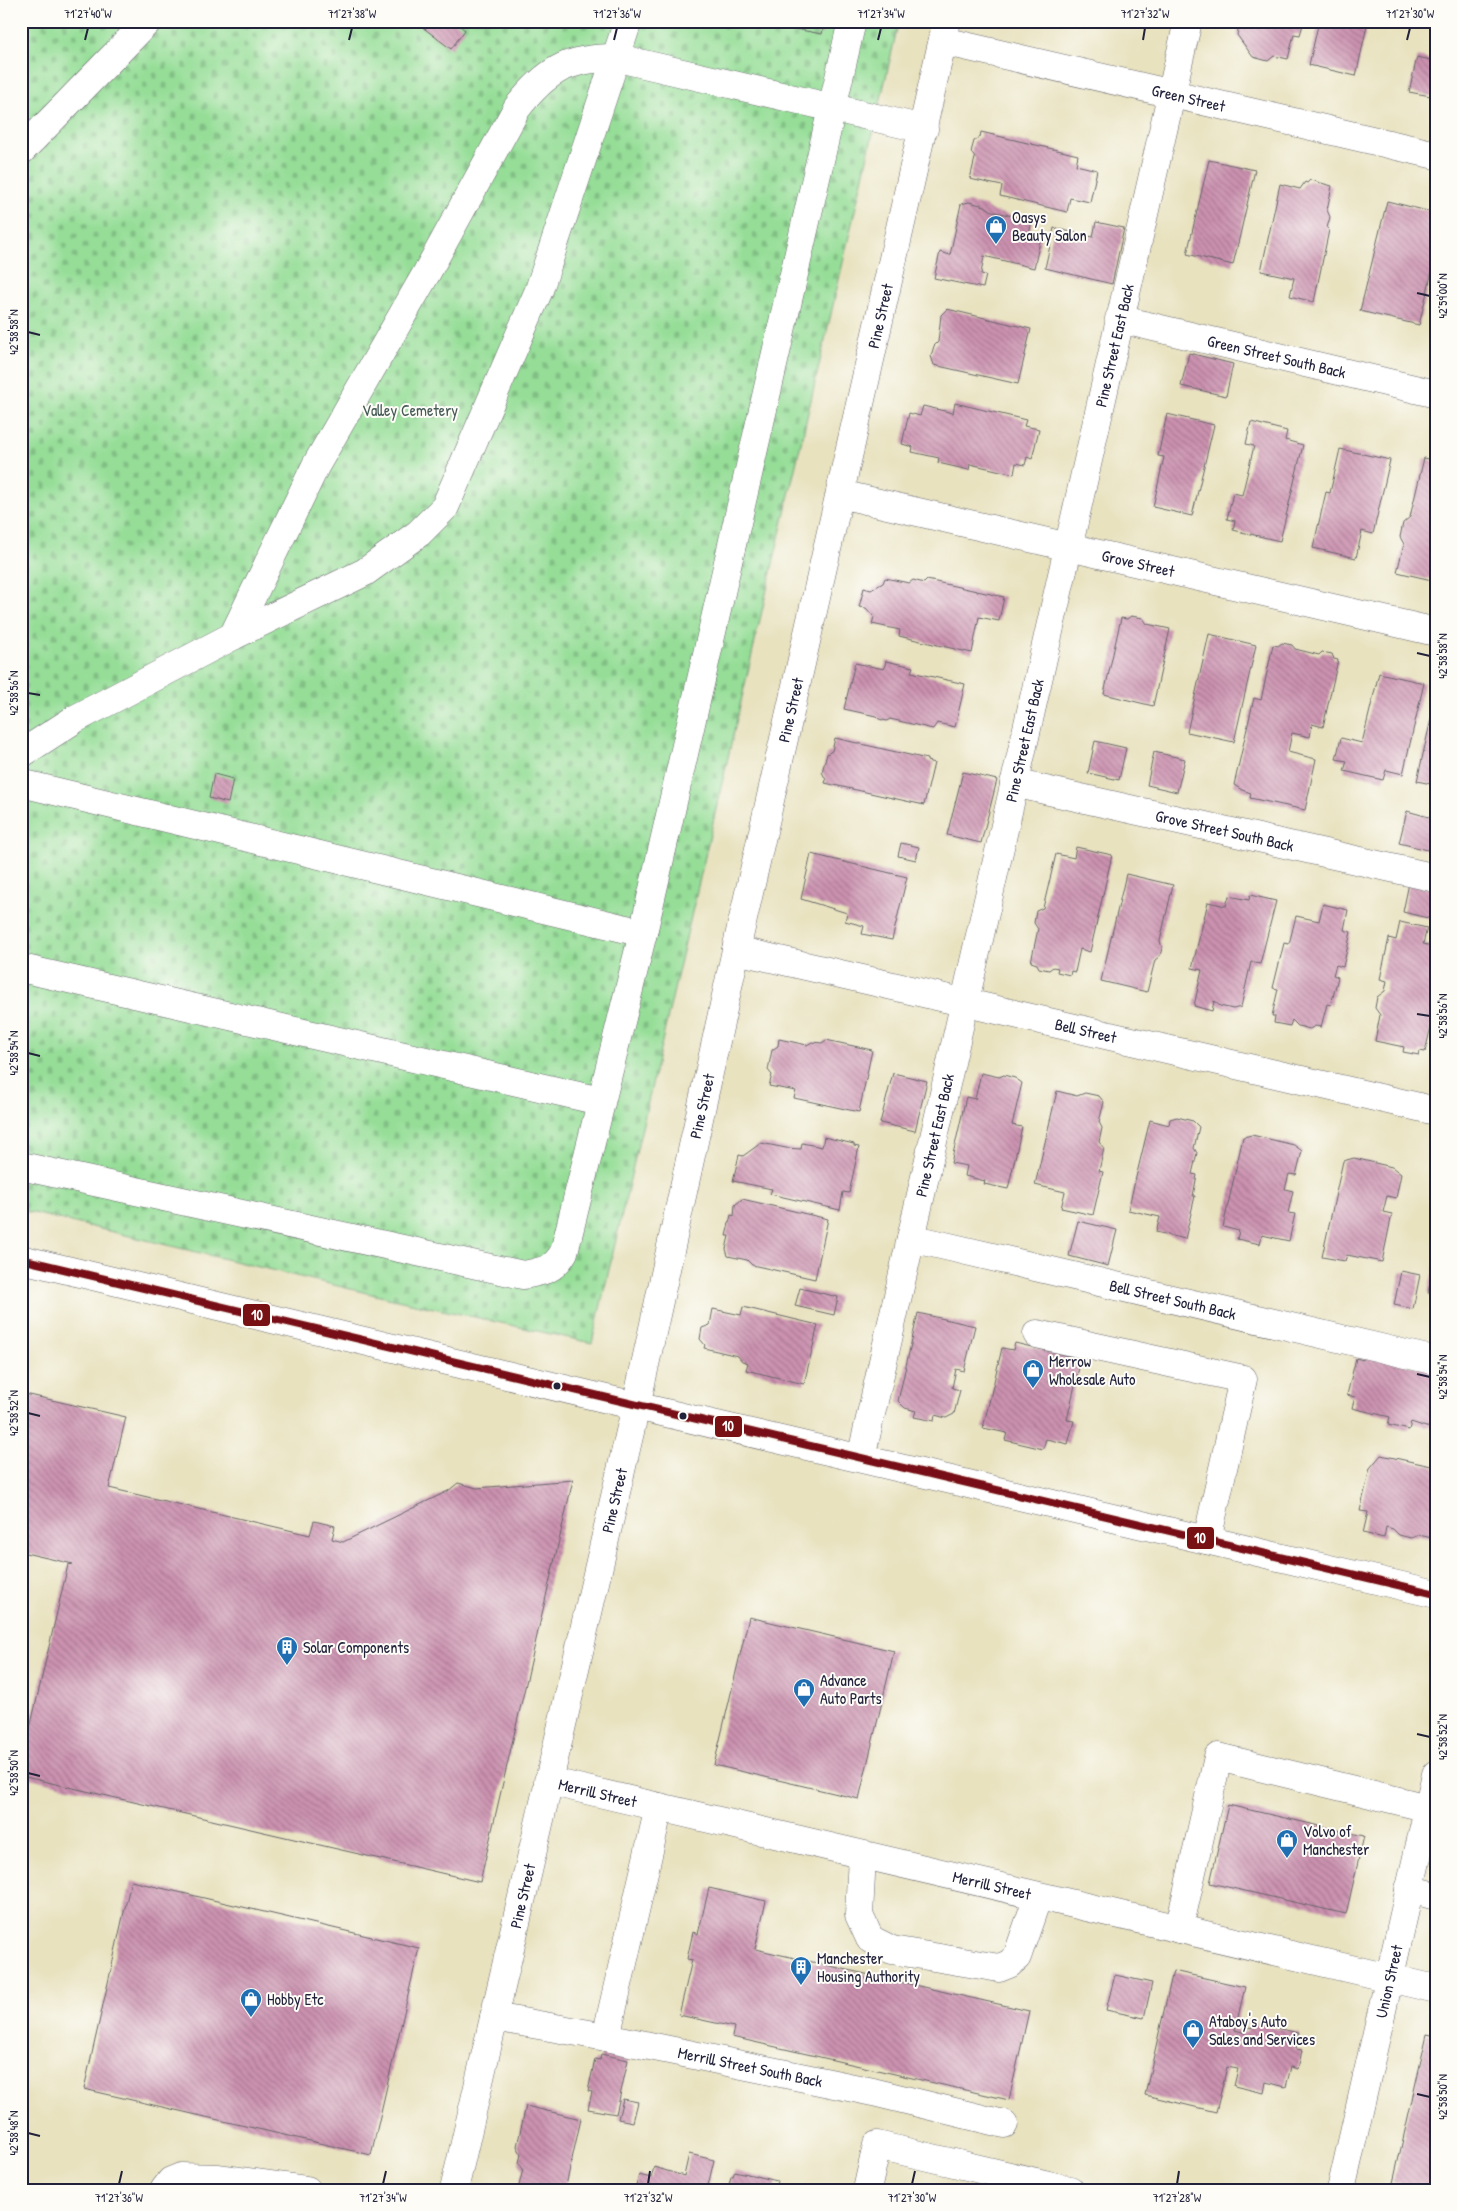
<svg xmlns="http://www.w3.org/2000/svg" width="1457" height="2211" font-family="'Patrick Hand',sans-serif">
  <defs>
    <pattern id="cemetery-stones" width="16" height="16" patternUnits="userSpaceOnUse" patternTransform="scale(1.25)"><rect width="16" height="16" fill="#96de98"/><path d="M2 7V4a2 2 0 0 1 4 0v3zM10 15v-3a2 2 0 0 1 4 0v3z" fill="#81be84"/></pattern>
    <pattern id="building-back-hatch" width="6" height="6" patternUnits="userSpaceOnUse" patternTransform="scale(1.25)"><rect width="6" height="6" fill="#cc92b0"/><path d="M-1 5l2 2M0 0l6 6M5-1l2 2" fill="none" stroke="#a57790"/></pattern>
  </defs>
  <rect width="100%" height="100%" fill="#fdfcf7"/>
  <filter id="ink" filterUnits="userSpaceOnUse"><feTurbulence type="fractalNoise" baseFrequency=".02" numOctaves="2"/><feDisplacementMap in="SourceGraphic" scale="10" xChannelSelector="R" yChannelSelector="G"/><feConvolveMatrix kernelMatrix="1 2 1 2 8 2 1 2 1" color-interpolation-filters="sRGB"/></filter>
  <filter id="wash" filterUnits="userSpaceOnUse"><feTurbulence type="fractalNoise" baseFrequency=".0096" numOctaves="4" result="noise"/><feDisplacementMap in="SourceGraphic" scale="20" xChannelSelector="R" yChannelSelector="G"/><feGaussianBlur stdDeviation="1.12" result="paint"/><feColorMatrix in="noise" values="0 0 0 0 0 0 0 0 0 0 0 0 0 0 0 0 0 1.4 0 .05"/><feComposite in="paint" operator="in"/></filter>
  <g filter="url(#wash)">
    <rect width="100%" height="100%" fill="#e8e2bf"/>
    <!-- cemetery -->
    <polygon fill="url(#cemetery-stones)" stroke="#5c806a" points="21,21 899,21 592,1343 388,1298 21,1210"/>
    <g id="blocks">
      <!-- building -->
      <g fill="url(#building-back-hatch)">
        <polygon points="425,21 454,21 465,30 451,49 421,26"/>
        <polygon points="797,21 825,21 822,34 795,29"/>
        <polygon points="1240,21 1304,21 1300,35 1294,34 1288,59 1274,56 1268,61 1253,57 1237,35"/>
        <polygon points="1319,21 1368,21 1356,76 1309,65"/>
        <polygon points="1435,42 1436,97 1409,92 1417,57 1431,60"/>
        <polygon points="981,132 1078,155 1076,165 1097,170 1090,202 1070,198 1067,212 1000,196 1002,186 970,179 975,158 971,152 974,141 980,137"/>
        <polygon points="1209,160 1255,170 1233,265 1187,254"/>
        <polygon points="1310,180 1332,186 1327,210 1330,217 1327,228 1329,230 1314,302 1290,296 1294,278 1261,271 1280,184 1300,189 1305,182 1307,183"/>
        <polygon points="1387,201 1436,213 1436,255 1419,325 1360,311"/>
        <polygon points="969,202 985,206 992,211 1032,221 1029,234 1041,237 1034,268 984,256 981,274 986,275 983,288 934,278 940,252 950,255 961,204"/>
        <polygon points="1096,222 1124,228 1112,284 1045,268 1054,228 1093,237"/>
        <polygon points="947,309 1031,329 1018,384 934,365 931,356 934,346 938,342 941,315"/>
        <polygon points="1189,353 1233,364 1226,396 1181,386"/>
        <polygon points="955,403 1026,420 1024,426 1039,429 1032,459 1027,457 1025,465 1016,463 1014,474 970,464 969,470 938,463 939,458 912,452 913,447 902,444 909,413 920,416 923,406 953,413"/>
        <polygon points="1167,414 1214,425 1192,516 1153,507 1164,457 1158,456"/>
        <polygon points="1251,422 1287,431 1285,440 1303,445 1280,541 1233,530 1235,521 1227,519 1233,493 1242,495 1254,446 1246,444"/>
        <polygon points="1340,449 1390,460 1373,534 1362,531 1356,558 1313,548 1326,492 1330,493"/>
        <polygon points="1424,458 1436,461 1436,581 1397,572 1404,544 1400,537 1403,523 1410,517"/>
        <polygon points="885,578 909,583 913,580 924,583 927,580 1004,597 999,621 979,617 972,653 899,636 900,630 872,624 874,617 866,608 859,607 864,588 871,590 883,583"/>
        <polygon points="1131,616 1143,618 1147,624 1170,629 1153,706 1104,694 1121,618 1127,619"/>
        <polygon points="1209,634 1256,645 1234,742 1187,732"/>
        <polygon points="1282,643 1292,645 1295,649 1319,655 1322,652 1332,654 1334,659 1338,660 1323,727 1312,724 1310,737 1292,733 1288,752 1316,759 1305,810 1250,798 1251,793 1242,790 1234,785 1254,698 1261,700 1273,645 1278,646"/>
        <polygon points="886,661 913,667 911,672 965,684 955,727 937,723 933,729 890,719 887,721 879,719 876,716 844,709 855,663 884,669"/>
        <polygon points="1379,673 1424,683 1403,774 1386,770 1383,780 1344,771 1347,761 1336,759 1341,738 1362,743"/>
        <polygon points="1435,701 1436,701 1436,785 1417,781"/>
        <polygon points="835,738 927,759 927,761 934,763 924,805 825,783 826,780 822,772 827,754 832,751"/>
        <polygon points="1095,741 1126,748 1119,780 1088,773"/>
        <polygon points="1154,752 1185,759 1177,792 1147,785"/>
        <polygon points="963,772 997,780 981,843 947,835"/>
        <polygon points="214,774 233,779 228,803 209,798"/>
        <polygon points="1407,811 1436,819 1436,852 1399,843"/>
        <polygon points="901,843 919,847 916,860 898,856"/>
        <polygon points="1076,847 1112,855 1090,952 1080,949 1075,972 1071,971 1070,975 1057,972 1058,968 1053,967 1049,970 1039,968 1037,964 1031,962 1038,929 1034,923 1036,911 1043,908 1056,854 1074,858"/>
        <polygon points="811,854 907,877 892,940 862,934 864,926 845,921 847,913 801,899"/>
        <polygon points="1126,874 1173,885 1160,941 1162,948 1160,956 1155,960 1147,992 1101,981"/>
        <polygon points="1409,883 1436,890 1436,920 1403,912"/>
        <polygon points="1250,895 1276,901 1260,964 1251,962 1241,1007 1233,1009 1220,1006 1214,1001 1212,1011 1194,1006 1202,970 1192,968 1208,902 1226,906 1229,896 1249,900"/>
        <polygon points="1323,904 1348,910 1344,930 1351,932 1343,967 1336,965 1333,975 1338,977 1331,1005 1327,1004 1321,1027 1315,1026 1310,1029 1298,1026 1292,1020 1290,1026 1274,1023 1275,1016 1272,1016 1278,989 1273,988 1284,943 1289,944 1296,916 1319,921"/>
        <polygon points="1400,922 1427,928 1423,944 1436,947 1436,1005 1425,1052 1420,1051 1419,1055 1403,1052 1404,1047 1375,1041 1380,1015 1375,1008 1377,997 1385,991 1387,981 1380,979 1389,938 1396,940"/>
        <polygon points="779,1039 807,1045 812,1042 822,1043 826,1040 872,1050 859,1112 794,1098 796,1091 769,1086 772,1075 768,1070 772,1050 778,1046"/>
        <polygon points="893,1073 927,1081 915,1131 880,1123"/>
        <polygon points="981,1073 999,1077 1004,1075 1015,1078 1022,1083 1012,1125 1022,1127 1008,1189 984,1184 985,1181 965,1176 967,1166 951,1163 966,1097 975,1099"/>
        <polygon points="1057,1091 1077,1096 1085,1093 1099,1096 1104,1102 1099,1122 1102,1128 1099,1142 1104,1148 1099,1171 1103,1172 1093,1215 1061,1208 1065,1192 1035,1185"/>
        <polygon points="1177,1117 1193,1121 1199,1127 1194,1148 1197,1153 1192,1174 1197,1175 1193,1196 1195,1196 1185,1239 1156,1232 1160,1217 1128,1210 1150,1120 1169,1125 1170,1119"/>
        <polygon points="1252,1135 1294,1145 1302,1151 1296,1175 1289,1174 1285,1189 1293,1191 1288,1213 1295,1214 1289,1241 1262,1235 1260,1244 1237,1239 1239,1231 1223,1227 1243,1137"/>
        <polygon points="824,1137 854,1144 854,1146 859,1147 849,1193 843,1192 840,1210 770,1194 772,1189 733,1181 739,1155 743,1156 761,1143 786,1148 801,1149 802,1143 822,1147"/>
        <polygon points="1354,1158 1392,1167 1401,1174 1396,1198 1387,1196 1383,1212 1392,1214 1382,1262 1347,1255 1345,1261 1322,1257 1343,1161"/>
        <polygon points="742,1199 828,1219 815,1279 752,1265 747,1260 728,1256 726,1249 729,1236 726,1236 731,1215 734,1216 735,1205"/>
        <polygon points="1078,1221 1117,1230 1108,1266 1069,1256"/>
        <polygon points="1435,1262 1436,1262 1436,1295 1428,1293"/>
        <polygon points="1401,1271 1420,1275 1413,1309 1394,1305"/>
        <polygon points="800,1288 838,1297 834,1315 795,1306"/>
        <polygon points="743,1307 818,1325 804,1384 746,1370 748,1363 742,1361 738,1356 704,1348 705,1345 700,1339 702,1328 710,1325 713,1309 741,1315"/>
        <polygon points="918,1313 975,1326 964,1371 956,1369 952,1388 960,1390 954,1414 946,1418 935,1415 934,1421 914,1417 916,1411 905,1408 898,1401"/>
        <polygon points="1015,1343 1081,1359 1067,1420 1074,1421 1068,1444 1046,1439 1043,1449 1005,1440 1007,1433 983,1428 1002,1348 1013,1350"/>
        <polygon points="1365,1354 1436,1371 1436,1428 1426,1427 1411,1422 1409,1430 1388,1425 1390,1417 1352,1408 1355,1397 1347,1395 1356,1358 1363,1360"/>
        <polygon points="21,1393 126,1417 109,1488 310,1535 314,1521 335,1526 332,1539 343,1542 448,1491 458,1483 477,1488 573,1480 480,1882 21,1776 21,1767 68,1565 73,1564 21,1552"/>
        <polygon points="1381,1455 1436,1467 1436,1539 1419,1535 1411,1538 1399,1535 1393,1529 1386,1527 1384,1538 1363,1533 1368,1512 1360,1511 1370,1468"/>
        <polygon points="749,1617 894,1651 859,1799 714,1765"/>
        <polygon points="1228,1805 1364,1836 1346,1914 1210,1883"/>
        <polygon points="131,1881 419,1948 371,2155 84,2089"/>
        <polygon points="709,1888 766,1901 755,1949 1029,2011 1009,2100 732,2037 734,2027 679,2015 692,1960 687,1959 693,1932 698,1934"/>
        <polygon points="1173,1971 1245,1987 1235,2030 1246,2033 1248,2027 1252,2028 1253,2023 1299,2033 1295,2049 1302,2050 1298,2069 1291,2067 1286,2087 1266,2082 1264,2093 1234,2086 1238,2069 1227,2067 1216,2112 1145,2095"/>
        <polygon points="1115,1975 1152,1983 1144,2018 1106,2010"/>
        <polygon points="1427,2034 1436,2036 1436,2190 1421,2190 1393,2183"/>
        <polygon points="601,2054 628,2060 616,2114 588,2109 592,2092 588,2091 595,2059 600,2060"/>
        <polygon points="623,2099 638,2102 633,2122 618,2119"/>
        <polygon points="526,2106 581,2119 565,2190 518,2190 523,2169 519,2163 521,2154 517,2146"/>
        <polygon points="689,2154 714,2160 707,2190 635,2190 639,2175 651,2178 654,2167 684,2176"/>
        <polygon points="735,2171 777,2181 775,2190 728,2190 731,2176 733,2176"/>
      </g>
    </g>
  </g>
  <g filter="url(#ink)">
    <use href="#blocks" fill-opacity="0" stroke="#676569" stroke-width="1"/>
    <g fill="none" stroke-linecap="round" stroke-linejoin="round">
      <!-- minor casing -->
      <g stroke="#676569" stroke-width="29">
        <g id="minor">
          <path id="s1" d="M943,41l493,114"/>
          <polyline points="21,151 148,21"/>
          <path id="s2" d="M1119,319l317,75"/>
          <path id="s3" d="M840,494l596,138"/>
          <polyline points="233,636 365,572 419,533 445,507 539,290 628,21"/>
          <path d="M21,754l54,-35 158,-83 83,-171 110,-191 91,-166c30,-38 51,-51 101,-50l306,71"/>
          <polyline points="21,783 643,933"/>
          <path id="s4" d="M1014,783l422,95"/>
          <path id="s5" d="M736,950l700,161"/>
          <polyline points="21,968 600,1101"/>
          <path d="M21,1166l502,109c20,-4 30,-4 41,-23l79,-319 209,-912"/>
          <path id="s6" d="M911,1238l525,123"/>
          <polyline points="1037,1334 1243,1379 1207,1540"/>
          <path id="s7" d="M861,1458l327,-1437"/>
          <path id="s8" d="M548,1781l888,208"/>
          <polyline points="862,1855 859,1915 870,1939 892,1950 999,1968 1009,1964 1017,1957 1038,1896"/>
          <polyline points="1409,1889 1436,1896"/>
          <polyline points="1179,1929 1218,1757 1428,1808"/>
          <path id="s9" d="M494,2017l112,20 267,55 131,32"/>
          <polyline points="606,2037 659,1807"/>
          <polyline points="164,2190 171,2181 181,2177 219,2178 307,2190"/>
          <path id="s10" d="M454,2190l182,-784 100,-456 211,-929"/>
          <polyline points="867,2190 877,2145 1070,2190"/>
          <path id="s11" d="M1341,2190l95,-416"/>
        </g>
      </g>
      <!-- major casing -->
      <g stroke="#676569" stroke-width="29">
        <polyline id="major" points="21,1259 636,1406 1436,1594"/>
      </g>
      <!-- minor -->
      <use href="#minor" stroke="#fff" stroke-width="28"/>
      <!-- major -->
      <use href="#major" stroke="#fff" stroke-width="28"/>
      <!-- bus-1 casing -->
      <g stroke="#fdfcf7" stroke-width="11">
        <polyline id="bus-1" points="21,1259 1436,1594"/>
      </g>
      <!-- bus-1 -->
      <use href="#bus-1" stroke="#771113" stroke-width="8"/>
    </g>
  </g>
  <!-- ticks -->
  <path fill="none" stroke="#22223b" stroke-width="2" d="M85,40l3,-12M349,40l3,-12M614,40l3,-12M878,40l3,-12M1143,40l2,-12M1407,40l3,-12M1417,293l13,3M28,332l12,3M1417,653l13,3M28,693l12,2M1417,1014l13,2M28,1053l12,3M1417,1374l13,3M28,1413l12,3M1417,1734l13,3M28,1773l12,3M1417,2094l13,3M28,2133l12,3M119,2184l3,-13M383,2184l3,-13M648,2184l2,-13M912,2184l3,-13M1177,2184l2,-13"/>
  <!-- icons -->
  <defs>
    <g id="shop-pin" transform="scale(1.125)"><path d="M0 17L-7.5 6A9.5 9.5 0 1 1 7.5 6Z" fill="#1f6fb2" stroke="#fdfcf7"/><path d="M-5-2.5h2.3a2.7 3.5 0 0 1 5.4 0H5L5.5 6h-11ZM-1.5-2.5h3a1.5 2.3 0 0 0-3 0Z" fill="#fff"/></g>
    <g id="building-pin" transform="scale(1.125)"><path d="M0 17L-7.5 6A9.5 9.5 0 1 1 7.5 6Z" fill="#1f6fb2" stroke="#fdfcf7"/><path d="M-4-6H4V6H1V3H-1V6H-4ZM-2.5-4.3h1.7v1.8h-1.7ZM.8-4.3h1.7v1.8H.8ZM-2.5-1h1.7V.8h-1.7ZM.8-1h1.7V.8H.8Z" fill="#fff"/></g>
  </defs>
  <g fill-rule="evenodd">
    <use href="#shop-pin" x="996" y="226"/>
    <use href="#shop-pin" x="1033" y="1370"/>
    <use href="#building-pin" x="287" y="1647"/>
    <use href="#shop-pin" x="804" y="1689"/>
    <use href="#shop-pin" x="1287" y="1840"/>
    <use href="#building-pin" x="801" y="1967"/>
    <use href="#shop-pin" x="251" y="1999"/>
    <use href="#shop-pin" x="1193" y="2030"/>
  </g>
  <!-- markers -->
  <g fill="#22223b" stroke="#fdfcf7" stroke-width="2">
    <circle cx="557" cy="1386" r="4.5"/>
    <circle cx="683" cy="1416" r="4.5"/>
  </g>
  <g text-anchor="middle" dominant-baseline="central" stroke-width="4" stroke-linejoin="round" paint-order="stroke">
    <!-- street labels -->
    <g font-size="16" fill="#22223b" stroke="#fdfcf7">
      <text stroke="none"><textPath href="#s1" startOffset="252">Green Street</textPath></text>
      <text stroke="none"><textPath href="#s10" startOffset="1922">Pine Street</textPath></text>
      <text stroke="none"><textPath href="#s7" startOffset="1141">Pine Street East Back</textPath></text>
      <text stroke="none"><textPath href="#s2" startOffset="162">Green Street South Back</textPath></text>
      <text stroke="none"><textPath href="#s3" startOffset="306">Grove Street</textPath></text>
      <text stroke="none"><textPath href="#s10" startOffset="1518">Pine Street</textPath></text>
      <text stroke="none"><textPath href="#s7" startOffset="736">Pine Street East Back</textPath></text>
      <text stroke="none"><textPath href="#s4" startOffset="216">Grove Street South Back</textPath></text>
      <text stroke="none"><textPath href="#s5" startOffset="359">Bell Street</textPath></text>
      <text stroke="none"><textPath href="#s10" startOffset="1112">Pine Street</textPath></text>
      <text stroke="none"><textPath href="#s7" startOffset="331">Pine Street East Back</textPath></text>
      <text stroke="none"><textPath href="#s6" startOffset="269">Bell Street South Back</textPath></text>
      <text stroke="none"><textPath href="#s10" startOffset="708">Pine Street</textPath></text>
      <text stroke="none"><textPath href="#s8" startOffset="51">Merrill Street</textPath></text>
      <text stroke="none"><textPath href="#s8" startOffset="456">Merrill Street</textPath></text>
      <text stroke="none"><textPath href="#s10" startOffset="302">Pine Street</textPath></text>
      <text stroke="none"><textPath href="#s11" startOffset="214">Union Street</textPath></text>
      <text stroke="none"><textPath href="#s9" startOffset="261">Merrill Street South Back</textPath></text>
    </g>
    <!-- poi labels -->
    <g font-size="16" fill="#22223b" stroke="#fdfcf7" text-anchor="start">
      <text x="1012" y="217">Oasys<tspan x="1012" dy="18">Beauty Salon</tspan></text>
      <text x="1049" y="1361">Merrow<tspan x="1049" dy="18">Wholesale Auto</tspan></text>
      <text x="303" y="1647">Solar Components</text>
      <text x="820" y="1680">Advance<tspan x="820" dy="18">Auto Parts</tspan></text>
      <text x="1303" y="1831">Volvo of<tspan x="1303" dy="18">Manchester</tspan></text>
      <text x="817" y="1958">Manchester<tspan x="817" dy="18">Housing Authority</tspan></text>
      <text x="267" y="1999">Hobby Etc</text>
      <text x="1209" y="2021">Ataboy's Auto<tspan x="1209" dy="18">Sales and Services</tspan></text>
    </g>
    <!-- park labels -->
    <g font-size="16" fill="#455a57" stroke="#fdfcf7">
      <text x="410" y="410">Valley Cemetery</text>
    </g>
  </g>
  <g stroke="#fdfcf7" stroke-width="2">
    <rect x="242" y="1303" width="29" height="24" rx="5" fill="#771113"/>
    <rect x="714" y="1415" width="29" height="23" rx="5" fill="#771113"/>
    <rect x="1186" y="1526" width="29" height="24" rx="5" fill="#771113"/>
  </g>
  <g font-size="14" text-anchor="middle" font-weight="bold" fill="#fff">
    <text x="257" y="1320">10</text>
    <text x="728" y="1431">10</text>
    <text x="1200" y="1543">10</text>
  </g>
  <!-- margin -->
  <rect width="1457" height="2211" fill="none" stroke="#fdfcf7" stroke-width="55"/>
  <rect x="28" y="28" width="1402" height="2156" fill="none" stroke="#22223b" stroke-width="2"/>
  <g font-size="12" text-anchor="middle" fill="#22223b">
    <text x="88" y="18">71°27'40"W</text>
    <text x="352" y="18">71°27'38"W</text>
    <text x="617" y="18">71°27'36"W</text>
    <text x="881" y="18">71°27'34"W</text>
    <text x="1145" y="18">71°27'32"W</text>
    <text x="1410" y="18">71°27'30"W</text>
    <text transform="translate(1443 296) rotate(-90)" y="4">42°59'00"N</text>
    <text transform="translate(14 332) rotate(-90)" y="4">42°58'58"N</text>
    <text transform="translate(1443 656) rotate(-90)" y="4">42°58'58"N</text>
    <text transform="translate(14 693) rotate(-90)" y="4">42°58'56"N</text>
    <text transform="translate(1443 1016) rotate(-90)" y="4">42°58'56"N</text>
    <text transform="translate(14 1053) rotate(-90)" y="4">42°58'54"N</text>
    <text transform="translate(1443 1377) rotate(-90)" y="4">42°58'54"N</text>
    <text transform="translate(14 1413) rotate(-90)" y="4">42°58'52"N</text>
    <text transform="translate(1443 1737) rotate(-90)" y="4">42°58'52"N</text>
    <text transform="translate(14 1773) rotate(-90)" y="4">42°58'50"N</text>
    <text transform="translate(1443 2097) rotate(-90)" y="4">42°58'50"N</text>
    <text transform="translate(14 2133) rotate(-90)" y="4">42°58'48"N</text>
    <text x="119" y="2202">71°27'36"W</text>
    <text x="383" y="2202">71°27'34"W</text>
    <text x="648" y="2202">71°27'32"W</text>
    <text x="912" y="2202">71°27'30"W</text>
    <text x="1177" y="2202">71°27'28"W</text>
  </g>
</svg>
